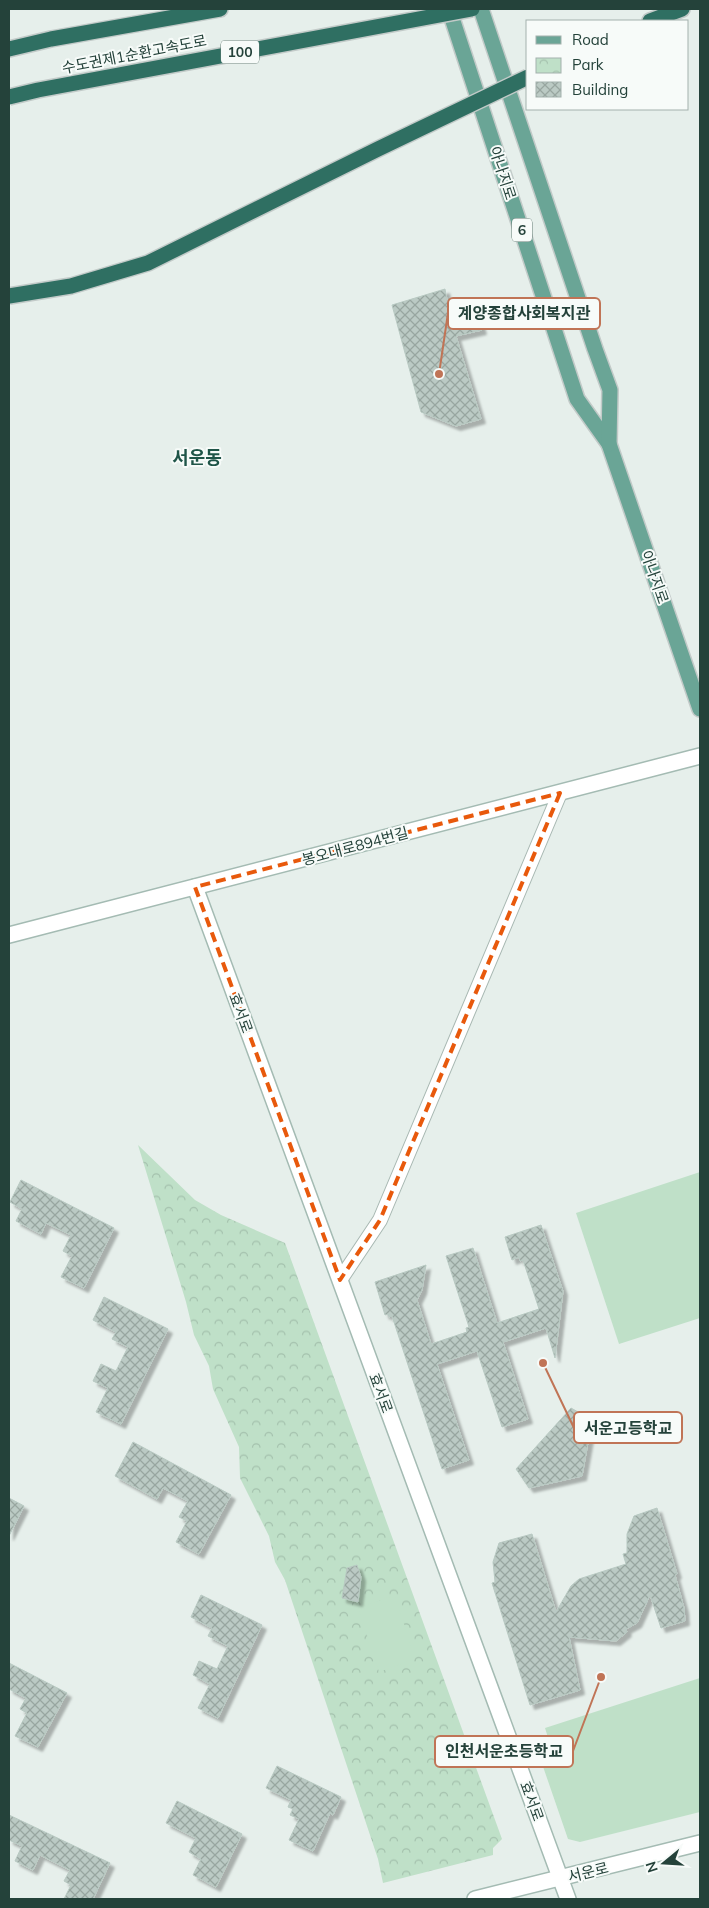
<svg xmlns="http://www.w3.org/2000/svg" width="709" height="1908" font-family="Mulish,'Noto Sans KR',sans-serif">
  <defs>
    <pattern id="park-crowns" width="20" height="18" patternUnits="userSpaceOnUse" patternTransform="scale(1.25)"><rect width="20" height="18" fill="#bfe0c8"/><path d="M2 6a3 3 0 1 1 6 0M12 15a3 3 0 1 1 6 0" fill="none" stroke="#a4c1ad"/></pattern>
    <pattern id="building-cross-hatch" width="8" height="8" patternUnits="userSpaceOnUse" patternTransform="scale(1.25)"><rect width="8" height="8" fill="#bbcac4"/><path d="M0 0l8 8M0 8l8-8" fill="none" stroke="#98a6a0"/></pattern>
    <filter id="shadow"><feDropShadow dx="4.5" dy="4.5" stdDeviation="1" flood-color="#0004"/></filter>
  </defs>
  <rect width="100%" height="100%" fill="#e6efeb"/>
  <!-- park -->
  <polygon fill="url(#park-crowns)" points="138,1145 195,1200 221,1215 285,1243 502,1839 493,1848 493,1855 383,1883 378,1859 285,1580 275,1562 269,1536 240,1478 239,1447 213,1389 209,1366 194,1335 186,1302"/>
  <!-- garden -->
  <g fill="#bfe0c8">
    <polygon points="700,1172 700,1318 619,1344 576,1213"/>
    <polygon points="395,1595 415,1659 379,1672 358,1608"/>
    <polygon points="700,1678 700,1812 580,1842 568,1839 538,1752 551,1747 545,1728"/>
  </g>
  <!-- building -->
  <g fill="url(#building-cross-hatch)" stroke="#b8c9c2" filter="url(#shadow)">
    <polygon points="445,289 451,322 478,316 482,330 456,336 481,419 456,426 421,412 392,305"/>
    <polygon points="21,1180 114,1228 84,1288 61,1277 72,1256 63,1251 71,1235 46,1223 41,1234 16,1221 22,1209 10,1202"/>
    <polygon points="541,1225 563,1291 555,1358 546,1328 503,1342 528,1419 502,1427 477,1351 437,1364 469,1460 442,1469 392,1316 389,1317 388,1314 385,1315 375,1282 426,1265 422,1290 417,1300 431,1344 467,1332 466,1328 469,1327 446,1256 473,1248 497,1323 539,1309 523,1260 520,1261 519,1257 512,1260 505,1237"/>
    <polygon points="104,1297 168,1329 121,1424 96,1412 108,1388 93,1381 101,1364 116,1371 128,1347 112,1339 116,1332 93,1320"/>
    <polygon points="571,1408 592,1420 582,1476 529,1488 516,1469"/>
    <polygon points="133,1442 231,1495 199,1554 176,1542 187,1521 179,1517 188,1501 163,1488 157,1499 115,1476"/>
    <polygon points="9,1498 24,1506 9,1536"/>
    <polygon points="657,1508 677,1574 675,1575 684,1608 685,1621 661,1628 650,1595 637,1623 626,1629 627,1632 616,1641 569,1637 580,1690 530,1705 492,1583 495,1582 493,1562 499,1543 532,1534 556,1612 571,1586 579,1579 626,1564 623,1554 627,1553 627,1534 634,1516"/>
    <polygon points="357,1565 361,1577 358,1602 342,1598 347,1568"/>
    <polygon points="201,1595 262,1625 218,1718 198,1708 210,1684 193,1675 199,1661 217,1669 228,1646 208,1636 212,1628 191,1617"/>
    <polygon points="9,1663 67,1693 38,1747 15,1736 27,1713 20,1709 26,1698 9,1689"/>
    <polygon points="277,1766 341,1797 333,1815 330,1813 313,1851 289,1840 299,1819 290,1815 293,1809 288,1807 291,1800 266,1788"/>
    <polygon points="177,1801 242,1834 216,1887 193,1875 201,1859 189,1852 196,1838 166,1823"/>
    <polygon points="9,1815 110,1863 93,1899 64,1899 71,1885 64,1881 70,1870 40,1855 33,1870 15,1861 22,1846 9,1840"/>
  </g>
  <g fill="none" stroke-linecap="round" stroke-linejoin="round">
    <!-- street casing -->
    <g stroke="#a8b8b2" stroke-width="16">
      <polyline id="street" points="340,1280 380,1220 560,793"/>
    </g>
    <!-- secondary casing -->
    <g stroke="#a4bbb3" stroke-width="18">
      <g id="secondary">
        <polyline points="195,887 568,1899"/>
        <polyline points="9,935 700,756"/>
        <polyline points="475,1899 700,1843"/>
      </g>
    </g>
    <!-- primary casing -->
    <g stroke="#c2cac8" stroke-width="18">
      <g id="primary">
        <polyline points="449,9 577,399 609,444 700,709"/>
        <polyline points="481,9 595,349 610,390 609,444"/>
      </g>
    </g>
    <!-- highway casing -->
    <g stroke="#c2cac8" stroke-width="18">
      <g id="highway">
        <polyline points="650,21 682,9"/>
        <polyline points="9,49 51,39 220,9"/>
      </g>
    </g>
    <!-- street -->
    <use href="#street" stroke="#fff" stroke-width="14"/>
    <!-- secondary -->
    <use href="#secondary" stroke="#fff" stroke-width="15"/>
    <!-- primary -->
    <use href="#primary" stroke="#6aa596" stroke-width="15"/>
    <!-- highway -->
    <use href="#highway" stroke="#2f6f62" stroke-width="15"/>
    <!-- highway-bridge casing -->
    <g stroke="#c2cac8" stroke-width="18" stroke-linecap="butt">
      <g id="highway-bridge">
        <polyline points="9,97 38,90 472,9"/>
        <polyline points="9,296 71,286 148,263 378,149 528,77"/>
      </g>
    </g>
    <!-- highway-bridge -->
    <use href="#highway-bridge" stroke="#2f6f62" stroke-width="15"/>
  </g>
  <!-- marked area -->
  <path fill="none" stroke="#e8590c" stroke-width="4" stroke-dasharray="10 6" stroke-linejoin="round" d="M560,793l-180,427 -40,60 -145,-393z"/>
  <g text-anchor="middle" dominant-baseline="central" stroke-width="4" stroke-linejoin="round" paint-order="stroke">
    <!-- shield labels -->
    <g fill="#f7fbf9" stroke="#637a73" stroke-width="1">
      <rect x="221" y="40.5" width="38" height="23" rx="4"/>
      <rect x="512" y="218.5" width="20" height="23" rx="4"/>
    </g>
    <g font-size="14" font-weight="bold" fill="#24423a">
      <text x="240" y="52">100</text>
      <text x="522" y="230">6</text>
    </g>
    <!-- street labels -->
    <g font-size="15" fill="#24423a" stroke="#f7fbf9">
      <text transform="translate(134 54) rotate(-11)">수도권제1순환고속도로</text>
      <text transform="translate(503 173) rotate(72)">아나지로</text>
      <text transform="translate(655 577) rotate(71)">아나지로</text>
      <text transform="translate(355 846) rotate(-15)">봉오대로894번길</text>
      <text transform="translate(241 1013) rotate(70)">효서로</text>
      <text transform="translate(381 1393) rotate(70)">효서로</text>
      <text transform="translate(532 1801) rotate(70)">효서로</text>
      <text transform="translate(588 1872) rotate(-14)">서운로</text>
    </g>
    <!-- quarter labels -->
    <g font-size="18" font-weight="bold" fill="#1f5548" stroke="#f7fbf9">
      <text x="197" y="457">서운동</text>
    </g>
  </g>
  <!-- callouts -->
  <path fill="none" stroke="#c07456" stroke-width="2" d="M439 374L448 313M543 1363L574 1428M601 1677L573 1751"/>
  <g fill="#c07456" stroke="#f7fbf9" stroke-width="2">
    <circle cx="439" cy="374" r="5"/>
    <circle cx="543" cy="1363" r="5"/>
    <circle cx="601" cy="1677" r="5"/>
  </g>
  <g fill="#f7fbf9" stroke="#c07456" stroke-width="2">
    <rect x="448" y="298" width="152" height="31" rx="5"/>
    <rect x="574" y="1412" width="108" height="31" rx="5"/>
    <rect x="435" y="1736" width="138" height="31" rx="5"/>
  </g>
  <g font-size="16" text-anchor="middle" font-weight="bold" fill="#24423a">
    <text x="524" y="319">계양종합사회복지관</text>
    <text x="628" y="1434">서운고등학교</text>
    <text x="504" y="1757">인천서운초등학교</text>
  </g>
  <!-- border -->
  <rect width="709" height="1908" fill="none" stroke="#24423a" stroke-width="20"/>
  <!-- legend -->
  <rect x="526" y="20" width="162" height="90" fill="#f7fbf9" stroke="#a3b1ad"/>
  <rect x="536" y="36" width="25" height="8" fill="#6aa596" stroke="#a3b1ad"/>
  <text x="572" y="45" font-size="15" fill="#24423a">Road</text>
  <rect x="536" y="58" width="25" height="15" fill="url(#park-crowns)" stroke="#a3b1ad"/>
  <text x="572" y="70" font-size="15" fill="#24423a">Park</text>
  <rect x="536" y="82" width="25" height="15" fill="url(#building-cross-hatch)" stroke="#a3b1ad"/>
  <text x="572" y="95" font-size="15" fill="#24423a">Building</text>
  <!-- north arrow -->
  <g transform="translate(664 1863) rotate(252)" stroke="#f7fbf9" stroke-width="4" paint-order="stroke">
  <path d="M0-4L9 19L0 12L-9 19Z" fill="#24423a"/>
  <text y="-8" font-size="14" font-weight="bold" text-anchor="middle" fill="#24423a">N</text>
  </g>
</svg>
